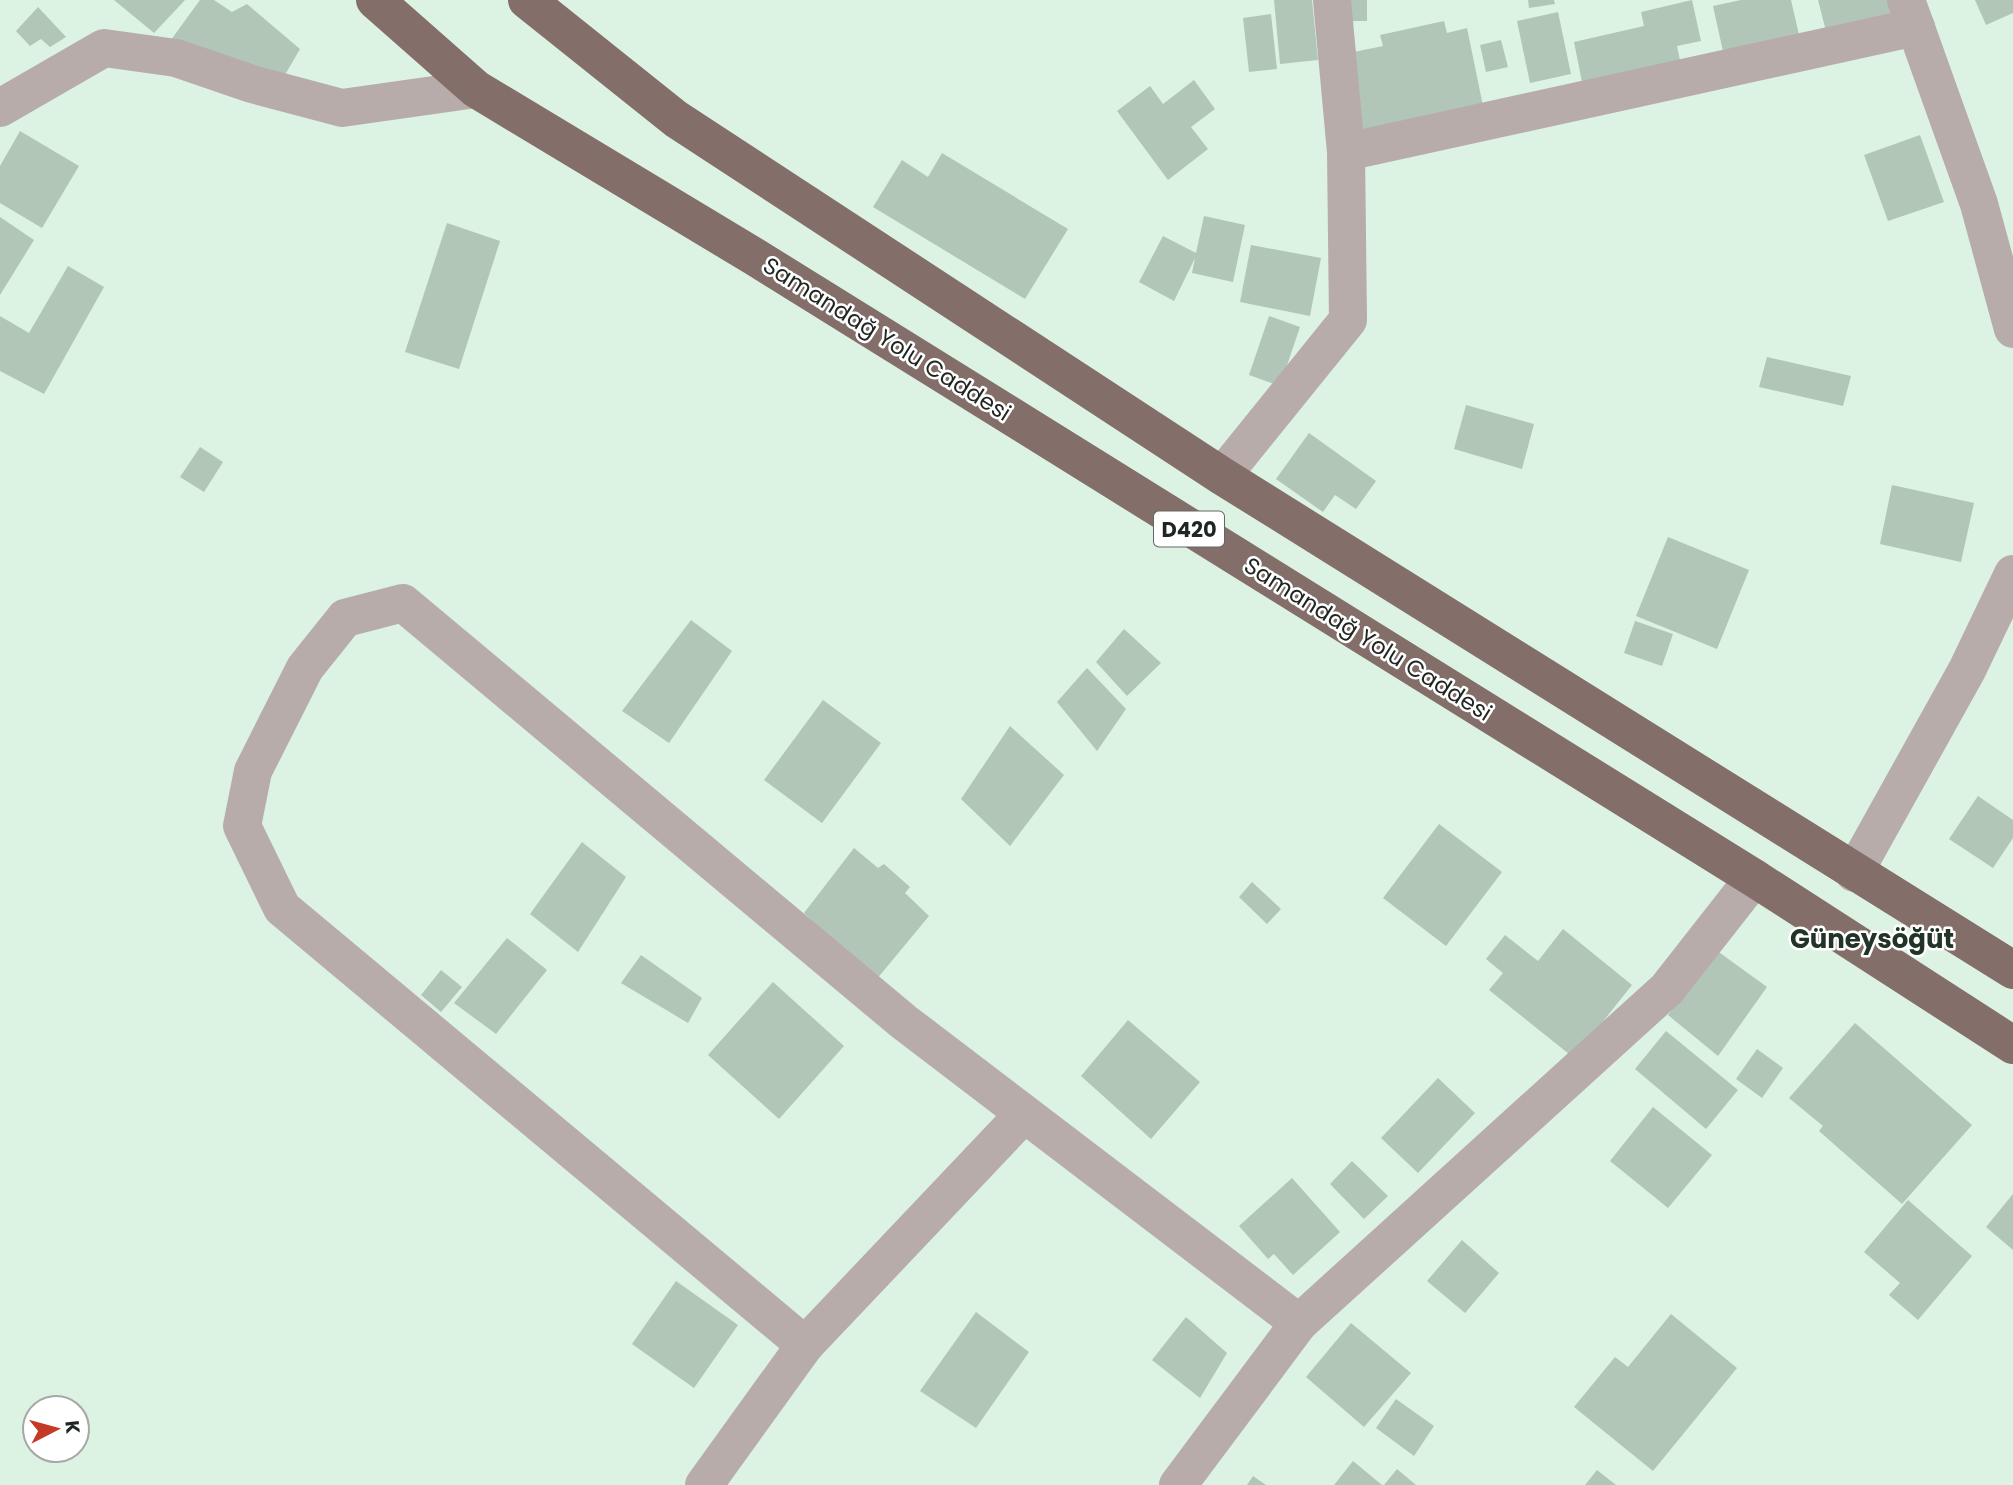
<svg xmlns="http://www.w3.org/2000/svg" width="2013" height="1485" font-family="Poppins,sans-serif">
  <rect width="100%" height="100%" fill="#dcf2e2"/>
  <!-- building -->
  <g fill="#b1c6b7">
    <polygon points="114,0 185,0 154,33"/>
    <polygon points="200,0 214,0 232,12 247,4 300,49 282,80 165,48"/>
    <polygon points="1274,0 1312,0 1318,60 1280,64"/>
    <rect x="1343" y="0" width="24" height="21"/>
    <polygon points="1528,0 1554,0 1555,4 1529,8"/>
    <polygon points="1692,0 1701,41 1677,46 1681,65 1583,87 1574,42 1644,26 1641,12"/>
    <polygon points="1741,0 1791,0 1800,39 1724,56 1713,6"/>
    <polygon points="1818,0 1890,0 1894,17 1827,35"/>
    <polygon points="1975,0 2013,0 2013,13 1986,25"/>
    <polygon points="38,7 66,37 50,47 41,39 30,46 16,31"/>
    <polygon points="1558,12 1571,74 1530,83 1517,21"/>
    <polygon points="1271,14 1277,69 1249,72 1243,18"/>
    <polygon points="1444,21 1447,33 1467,28 1483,106 1361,131 1344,54 1383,46 1380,35"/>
    <polygon points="1501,40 1508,67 1486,72 1480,45"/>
    <polygon points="1194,80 1215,109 1191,127 1208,149 1168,180 1117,111 1150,86 1163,104"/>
    <polygon points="20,131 79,166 42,228 0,203 0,166"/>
    <polygon points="1920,135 1944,202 1888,221 1864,155"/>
    <polygon points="942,153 1068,229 1025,299 873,207 902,160 928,177"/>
    <polygon points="1204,216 1245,225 1233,282 1192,273 1195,258 1174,301 1139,282 1163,236 1196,253"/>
    <polygon points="0,217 34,240 0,295"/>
    <polygon points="447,223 500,241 459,369 405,352"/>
    <polygon points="1251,245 1321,258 1310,316 1240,302"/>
    <polygon points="68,266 104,287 44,394 0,371 0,316 29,333"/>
    <polygon points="1269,316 1300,327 1280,386 1249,375"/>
    <polygon points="1767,357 1851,376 1843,406 1759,387"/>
    <polygon points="1466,405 1534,424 1522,469 1454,449"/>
    <polygon points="1309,433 1376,481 1356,509 1335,495 1323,512 1276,479"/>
    <polygon points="200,447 223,462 204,492 180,477"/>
    <polygon points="1892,485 1974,503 1961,562 1880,544"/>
    <polygon points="1668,537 1749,570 1717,649 1636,616"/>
    <polygon points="691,620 732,651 669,743 622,711"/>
    <polygon points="1635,621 1673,634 1662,666 1624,653"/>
    <polygon points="1124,629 1161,663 1127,696 1096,662"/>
    <polygon points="1087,668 1126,709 1097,751 1057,702"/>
    <polygon points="823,700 881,743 822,823 764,780"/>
    <polygon points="1010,726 1064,775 1010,846 961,799"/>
    <polygon points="1978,796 2013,820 2013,838 1993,868 1949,839"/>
    <polygon points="1439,824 1502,872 1446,946 1383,898"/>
    <polygon points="582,842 626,877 578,952 530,914"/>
    <polygon points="854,848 878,868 884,864 910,887 905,893 929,916 876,980 804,913"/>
    <polygon points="1252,882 1281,909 1267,924 1239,897"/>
    <polygon points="1563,929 1632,985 1574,1058 1489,990 1503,973 1486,959 1505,935 1538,961"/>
    <polygon points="507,938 547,970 496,1034 454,1003"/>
    <polygon points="1716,950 1767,987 1718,1056 1668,1015"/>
    <polygon points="641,955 702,998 688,1023 621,983"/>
    <polygon points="441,970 462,987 441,1012 421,995"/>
    <polygon points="773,982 844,1046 779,1119 708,1055"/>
    <polygon points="1128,1020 1200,1082 1151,1139 1081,1076"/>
    <polygon points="1855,1023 1972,1125 1902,1204 1819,1131 1823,1126 1789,1098"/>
    <polygon points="1666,1031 1738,1090 1706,1129 1635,1069"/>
    <polygon points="1757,1049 1783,1068 1762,1098 1736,1079"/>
    <polygon points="1438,1078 1475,1113 1418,1173 1381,1138"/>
    <polygon points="1653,1107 1712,1155 1668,1208 1610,1161"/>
    <polygon points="1352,1161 1388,1196 1364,1219 1330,1184"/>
    <polygon points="1292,1178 1340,1232 1293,1275 1274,1254 1268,1259 1239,1226"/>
    <polygon points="2013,1194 2013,1250 1986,1227"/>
    <polygon points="1908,1200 1972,1256 1918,1320 1889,1295 1900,1283 1864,1252"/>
    <polygon points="1462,1240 1499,1273 1465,1313 1427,1281"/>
    <polygon points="676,1281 738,1325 694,1388 632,1344"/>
    <polygon points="976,1312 1029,1352 976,1428 920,1391"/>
    <polygon points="1671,1314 1737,1368 1653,1471 1574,1407 1615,1357 1628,1367"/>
    <polygon points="1186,1317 1227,1353 1200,1398 1152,1360"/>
    <polygon points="1351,1323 1411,1373 1364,1427 1306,1377"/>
    <polygon points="1396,1399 1434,1426 1414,1456 1376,1428"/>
    <polygon points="1353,1461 1382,1485 1334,1485"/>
    <polygon points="1397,1469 1416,1485 1384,1485"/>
    <polygon points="1597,1470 1616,1485 1585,1485"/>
    <polygon points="1253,1476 1266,1485 1247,1485"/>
  </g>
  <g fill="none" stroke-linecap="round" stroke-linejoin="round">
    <!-- minor -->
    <g stroke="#b8acaa" stroke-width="38">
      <polyline points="1906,0 1979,204 2013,329"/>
      <polyline points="0,108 104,48 176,58 252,84 342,108 476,89"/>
      <polyline points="1346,152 1916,27"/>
      <polyline points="1222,476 1348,320 1346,152 1332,0"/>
      <polyline points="1854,873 1967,670 2013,574"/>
      <polyline points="805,1345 282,908 242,826 253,771 305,668 345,618 403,603 904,1022 1299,1323"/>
      <polyline points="704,1485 805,1345 1024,1114"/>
    </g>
    <!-- tertiary -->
    <polyline stroke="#b8acaa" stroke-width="38" points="1178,1485 1299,1323 1667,989 1754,878"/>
    <!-- trunk -->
    <g stroke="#846e6a" stroke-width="38">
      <polyline points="375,0 476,89 755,257 1754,878 2013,1045"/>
      <polyline points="527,0 676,119 1222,476 2013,970"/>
    </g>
  </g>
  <g text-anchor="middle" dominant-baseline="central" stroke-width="5" stroke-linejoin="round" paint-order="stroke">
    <!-- shield labels -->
    <rect fill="#fff" stroke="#626764" stroke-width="2" x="1154" y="511.5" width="70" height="35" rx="5"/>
    <g font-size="21" font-weight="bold" fill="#1f2621">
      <text x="1189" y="529">D420</text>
    </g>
    <!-- street labels -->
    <g font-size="23" fill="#1f2621" stroke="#fff">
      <text transform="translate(887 339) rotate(32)">Samandağ Yolu Caddesi</text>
      <text transform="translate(1368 639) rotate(32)">Samandağ Yolu Caddesi</text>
    </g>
    <!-- quarter labels -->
    <g font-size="26" font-weight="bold" fill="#223327" stroke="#fff">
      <text x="1872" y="939">Güneysöğüt</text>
    </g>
  </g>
  <!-- north arrow -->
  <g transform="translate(56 1429) rotate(84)"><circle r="33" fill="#ffffff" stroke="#a5a8a6" stroke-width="2"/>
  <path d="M0-5L12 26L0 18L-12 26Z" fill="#c53a24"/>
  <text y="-10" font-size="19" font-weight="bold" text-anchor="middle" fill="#1f2621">K</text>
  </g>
</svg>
